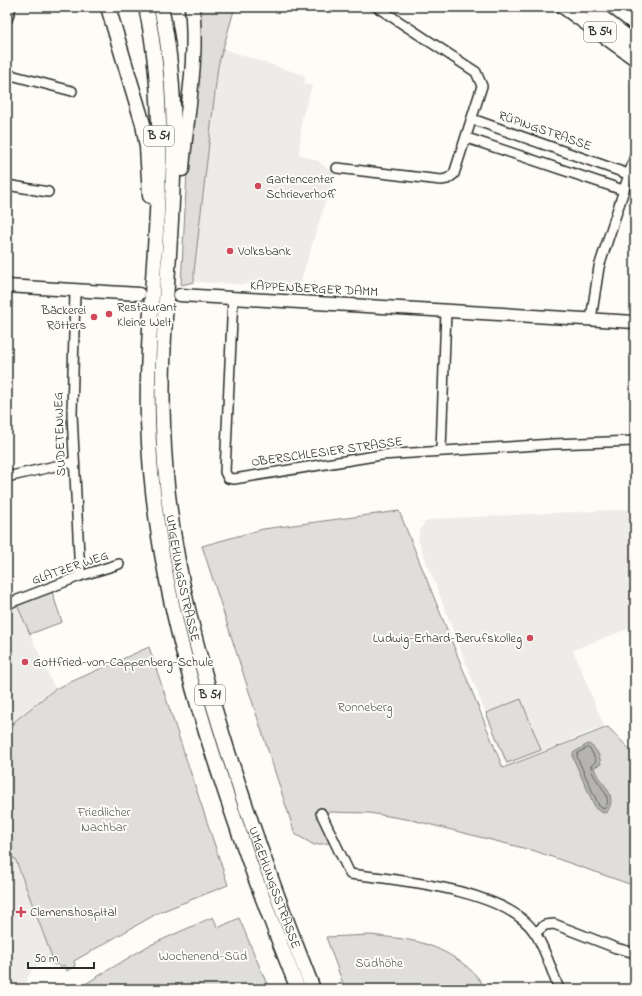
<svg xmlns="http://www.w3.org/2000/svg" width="642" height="996" font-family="'Indie Flower',sans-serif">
  <rect width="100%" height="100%" fill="#fdfcf7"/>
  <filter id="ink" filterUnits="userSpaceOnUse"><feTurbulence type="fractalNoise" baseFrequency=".025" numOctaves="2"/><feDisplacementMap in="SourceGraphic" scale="8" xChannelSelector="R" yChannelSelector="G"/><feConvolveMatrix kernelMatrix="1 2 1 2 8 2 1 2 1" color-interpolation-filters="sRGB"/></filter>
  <g filter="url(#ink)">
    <!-- built -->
    <g fill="#edece8">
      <polygon points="224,49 306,76 304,84 312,86 302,117 299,154 318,161 334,174 299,287 194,282 194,272 218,66"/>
      <polygon points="635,509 635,626 573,650 604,726 506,766 418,540 420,530 425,522 434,519"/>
      <polygon points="17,605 55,689 15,720 13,726 7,730 7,610"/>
      <polygon points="14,857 56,968 45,963 33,967 28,977 26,984 20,989 7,989 7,860"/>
    </g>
    <!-- green -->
    <g fill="#dfdeda" stroke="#858482">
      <polygon points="200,7 235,7 218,66 194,272 194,282 181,285 187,172 200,24"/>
      <polygon points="399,511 503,768 608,727 635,755 635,886 535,851 412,820 369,813 329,812 319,816 329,843 314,845 295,834 202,546 263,529"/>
      <polygon points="52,592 62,622 30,634 17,605"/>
      <polygon points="149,647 228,885 158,913 74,961 75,966 67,971 64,965 60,967 58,964 55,965 15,858 7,860 7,730 13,726 15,721 55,689"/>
      <polygon points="521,699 541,750 507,763 486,713"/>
      <polygon points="213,917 218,928 239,918 269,989 77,989 148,946"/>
      <path d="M371,935c14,2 29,3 43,6 25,5 60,24 71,48h-140l-19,-52z"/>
    </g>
    <!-- water -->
    <path fill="#b5b4b1" stroke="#7e7d7b" d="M588,744c8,3 12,12 13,20l-7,3c3,16 26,25 13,45l-4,1 -7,-4 -23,-51v-5z"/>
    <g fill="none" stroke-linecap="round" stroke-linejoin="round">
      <!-- shore -->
      <path stroke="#626261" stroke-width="1" d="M588,748l3,2 5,11 -5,5c-1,13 26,30 13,43l-5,-3 -22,-49 1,-4z"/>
      <!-- minor casing -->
      <g stroke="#2b2b2b" stroke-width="12">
        <g id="minor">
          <polyline points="7,20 11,7"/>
          <polyline points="7,74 72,91"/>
          <polyline points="472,119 628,174"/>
          <polyline points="467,138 623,190"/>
          <polyline points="337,168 441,180 447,179 454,174 482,86 476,72 377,7"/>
          <polyline points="7,185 48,192"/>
          <polyline points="75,291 72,414 80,576"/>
          <polyline points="233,298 225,472 228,478 234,479 381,455 553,444 635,441"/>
          <polyline points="591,319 599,267 635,156"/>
          <polyline points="441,450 446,311"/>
          <polyline points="7,477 73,462"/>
          <polyline points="7,604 80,576 119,564"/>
          <path d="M321,813l29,61c48,6 157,15 185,59 10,15 17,39 24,56"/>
          <polyline points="535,933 545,925 554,924 616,948 635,953"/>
        </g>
      </g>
      <!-- secondary casing -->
      <g stroke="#2b2b2b" stroke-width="15">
        <g id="secondary">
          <polyline points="7,286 139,294"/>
          <polyline points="180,295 635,322"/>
        </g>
      </g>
      <!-- primary casing -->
      <g stroke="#2b2b2b" stroke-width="17">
        <g id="primary">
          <polyline points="564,7 635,58"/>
          <polyline points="588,7 635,43"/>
        </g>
      </g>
      <!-- trunk casing -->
      <g stroke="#2b2b2b" stroke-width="17">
        <g id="trunk">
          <polyline points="108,7 143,124 147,147 150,196"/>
          <path d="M146,7c30,137 -1,275 2,413 3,108 27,210 58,312 27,87 58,173 92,257"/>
          <path id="s1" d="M161,7c30,138 -3,279 2,418 3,111 30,216 63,321 26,82 55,163 87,243"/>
          <path d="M182,169c4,-53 16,-108 10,-162"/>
        </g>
      </g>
      <!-- minor -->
      <use href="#minor" stroke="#fdfcf7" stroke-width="9"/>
      <!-- secondary -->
      <use href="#secondary" stroke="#fdfcf7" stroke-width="12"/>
      <!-- primary -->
      <use href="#primary" stroke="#fdfcf7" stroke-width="14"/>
      <!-- trunk -->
      <use href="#trunk" stroke="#fdfcf7" stroke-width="14"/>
    </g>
  </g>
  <!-- markers -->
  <g fill="#d1495b" stroke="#fdfcf7" stroke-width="1.5">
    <circle cx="258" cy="186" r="4"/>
    <circle cx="230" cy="251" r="4"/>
    <circle cx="109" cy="314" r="4"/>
    <circle cx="94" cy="317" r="4"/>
    <circle cx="530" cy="638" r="4"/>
    <circle cx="25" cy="662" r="4"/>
    <path d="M19 906h4v4h4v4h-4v4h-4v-4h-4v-4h4z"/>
  </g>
  <g text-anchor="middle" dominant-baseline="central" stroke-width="4" stroke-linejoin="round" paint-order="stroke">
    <!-- shield labels -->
    <g fill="#fdfcf7" stroke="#6a6a68" stroke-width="1">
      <rect x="584" y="22" width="32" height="20" rx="3"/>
      <rect x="144" y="126" width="30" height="20" rx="3"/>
      <rect x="195" y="685" width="30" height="20" rx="3"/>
    </g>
    <g font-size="12" font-weight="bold" fill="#2b2b2b">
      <text x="600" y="32">B 54</text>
      <text x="159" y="136">B 51</text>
      <text x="210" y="695">B 51</text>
    </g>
    <!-- street labels -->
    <g font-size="13" fill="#2b2b2b" stroke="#fdfcf7">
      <text transform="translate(545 131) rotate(19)">RÜPINGSTRASSE</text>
      <text transform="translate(314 289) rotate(3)">KAPPENBERGER DAMM</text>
      <text transform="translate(60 434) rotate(-92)">SUDETENWEG</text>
      <text transform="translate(327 452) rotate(-8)">OBERSCHLESIER STRASSE</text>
      <text transform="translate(70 568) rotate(-19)">GLATZER WEG</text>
      <text stroke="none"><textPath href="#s1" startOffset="574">UMGEHUNGSSTRASSE</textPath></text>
      <text stroke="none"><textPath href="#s1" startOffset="897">UMGEHUNGSSTRASSE</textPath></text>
    </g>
    <!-- poi labels -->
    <g font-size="13" fill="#2b2b2b" stroke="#fdfcf7" text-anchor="start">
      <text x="266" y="179">Gartencenter<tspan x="266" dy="15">Schrieverhoff</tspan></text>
      <text x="238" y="251">Volksbank</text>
      <text x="117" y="307">Restaurant<tspan x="117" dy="15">Kleine Welt</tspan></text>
      <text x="86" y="310" text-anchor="end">Bäckerei<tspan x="86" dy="15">Rötters</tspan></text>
      <text x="522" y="638" text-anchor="end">Ludwig-Erhard-Berufskolleg</text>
      <text x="33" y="662">Gottfried-von-Cappenberg-Schule</text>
      <text x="30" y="912">Clemenshospital</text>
    </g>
    <!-- park labels -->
    <g font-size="13" fill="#585857" stroke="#fdfcf7">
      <text x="365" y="707">Ronneberg</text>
      <text x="104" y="812">Friedlicher<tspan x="104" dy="15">Nachbar</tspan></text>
      <text x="203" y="956">Wochenend-Süd</text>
      <text x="379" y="963">Südhöhe</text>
    </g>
  </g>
  <!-- margin -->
  <rect width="642" height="996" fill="none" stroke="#fdfcf7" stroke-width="24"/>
  <rect x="12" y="12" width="618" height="972" fill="none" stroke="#2b2b2b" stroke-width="1.5" filter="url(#ink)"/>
  <!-- scale -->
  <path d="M28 962v6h66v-6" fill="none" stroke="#2b2b2b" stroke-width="2"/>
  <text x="34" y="962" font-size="12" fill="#2b2b2b" stroke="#fdfcf7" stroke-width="3" paint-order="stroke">50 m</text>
</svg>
